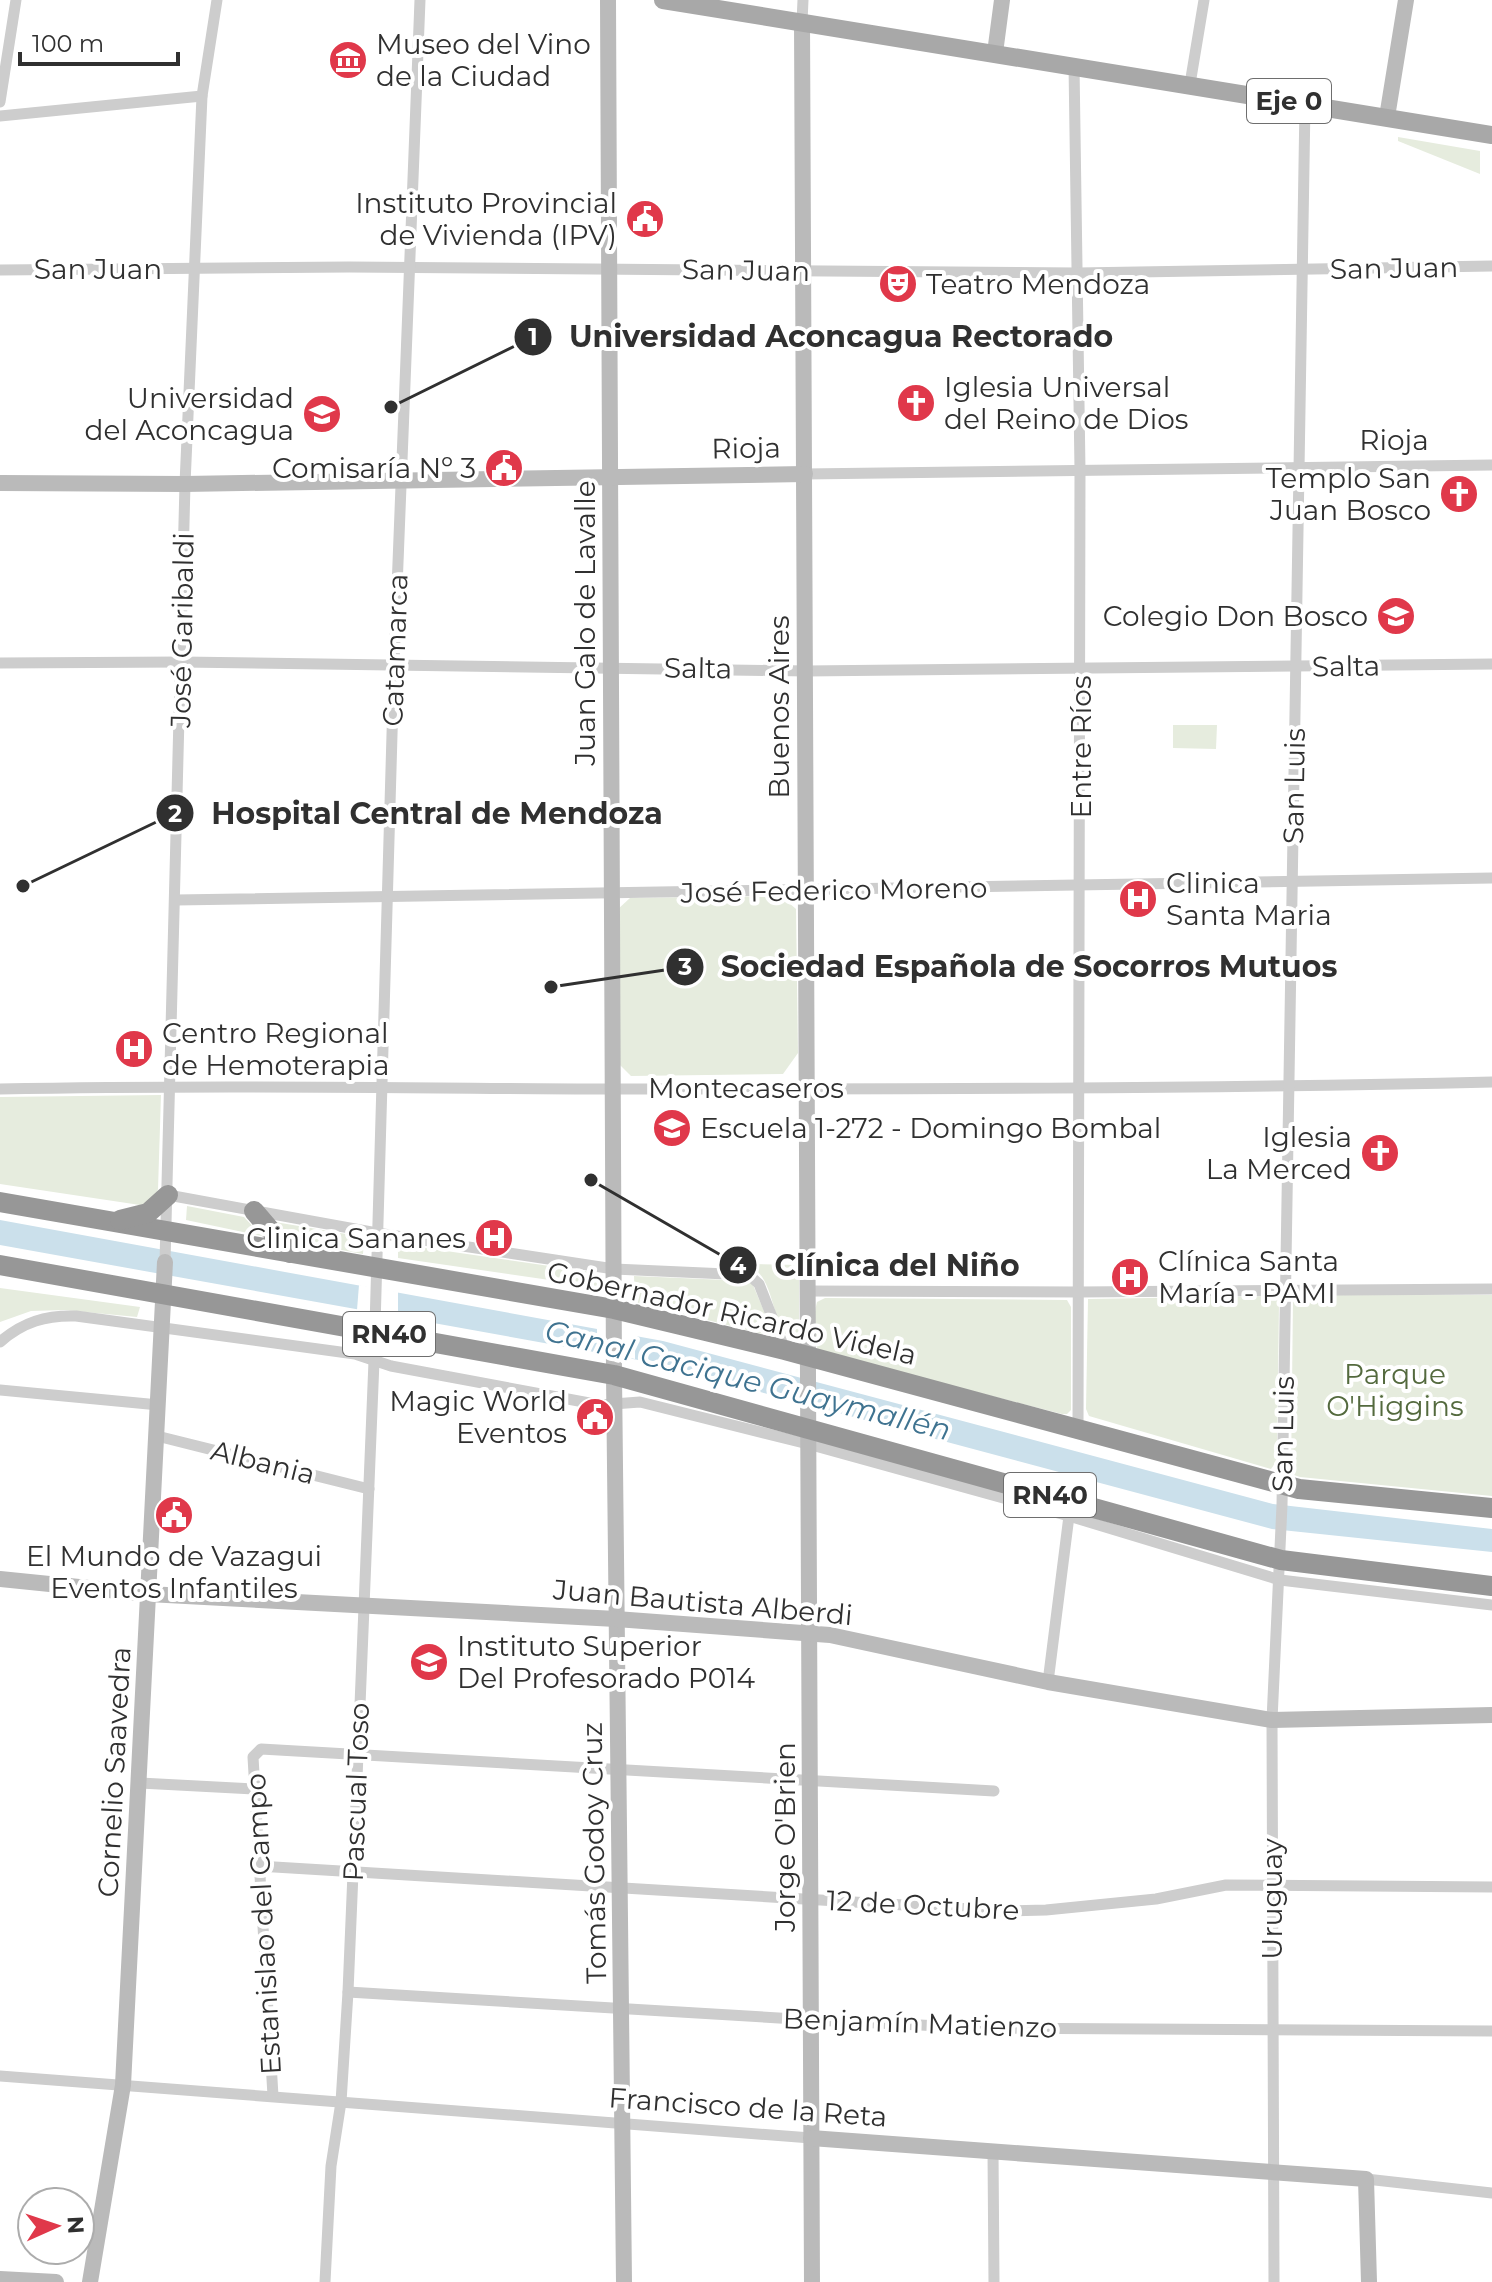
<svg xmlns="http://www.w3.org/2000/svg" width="1492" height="2282" font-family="Montserrat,sans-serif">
  <rect width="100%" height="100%" fill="#fff"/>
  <!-- green -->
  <g fill="#e6ecde">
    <polygon points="1398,137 1480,151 1480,174 1398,141"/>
    <polygon points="1173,725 1217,725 1216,749 1173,748"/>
    <polygon points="781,896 796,909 798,1053 783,1074 631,1076 619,1064 617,910 630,898"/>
    <polygon points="161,1095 158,1189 155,1200 140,1205 0,1184 0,1097"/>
    <polygon points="187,1206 244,1217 262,1236 186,1220"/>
    <polygon points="275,1222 364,1237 363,1254 288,1240"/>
    <polygon points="398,1244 598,1273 598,1287 398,1258"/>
    <path d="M754,1264l45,1v66l-4,8c-23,-3 -19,-57 -41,-70z"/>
    <polygon points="634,1276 749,1281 753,1285 775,1337 635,1302"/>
    <polygon points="0,1288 140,1307 137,1317 64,1310 31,1311 0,1322"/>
    <polygon points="1299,1294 1492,1295 1492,1496 1300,1477 1291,1474 1293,1299"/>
    <polygon points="1272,1296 1277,1298 1279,1304 1277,1452 1276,1462 1271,1469 1089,1416 1086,1409 1088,1299"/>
    <path d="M825,1298l242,2 4,7v103l-4,4h-5l-243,-62c-7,-11 -6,-36 -2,-50z"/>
  </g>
  <!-- water -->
  <polygon fill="#cbe0eb" points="0,1220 663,1341 1273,1504 1492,1529 1492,1552 1272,1529 644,1361 0,1245"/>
  <!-- pier -->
  <g fill="#fff">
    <polygon points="359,1285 398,1292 398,1317 357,1310"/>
    <polygon points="597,1327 635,1335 635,1359 597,1351"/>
  </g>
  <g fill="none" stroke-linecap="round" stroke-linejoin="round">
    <!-- street -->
    <g stroke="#cdcdcd" stroke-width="11">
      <polyline points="802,22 803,0"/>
      <polyline points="1074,65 1080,470 1078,1428"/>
      <polyline points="1190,84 1204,0"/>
      <polyline points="0,102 16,0"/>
      <polyline points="0,116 202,96"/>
      <polyline points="0,270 349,267 1078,273 1492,266"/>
      <polyline points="805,474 1492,465"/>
      <polyline points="0,663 182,662 806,671 1492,664"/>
      <polyline points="176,900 1492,878"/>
      <path d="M0,1089c202,-4 405,-1 607,0 295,0 590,0 885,-7"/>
      <polyline points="168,1195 377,1233 614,1269 749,1275 759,1284 785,1350"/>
      <polyline points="165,1262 185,484 202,96 217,0"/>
      <polyline points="807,1291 1079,1292 1492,1289"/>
      <path d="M0,1342c23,-20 46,-27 76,-26l279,38 36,12 209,39 40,-3 168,42 261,72 211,64 212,25"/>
      <polyline points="0,1390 159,1405"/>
      <polyline points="157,1436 369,1489"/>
      <polyline points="1048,1682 1069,1516"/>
      <polyline points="140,1783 254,1789"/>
      <polyline points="258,1866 1004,1911 1046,1910 1156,1899 1226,1885 1492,1887"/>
      <polyline points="348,1992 812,2020 984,2028 1492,2031"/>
      <polyline points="0,2076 811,2138"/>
      <polyline points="273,2096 253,1757 261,1749 994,1791"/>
      <polyline points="993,2151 994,2282"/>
      <polyline points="1366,2179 1492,2193"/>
      <polyline points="325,2282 331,2166 341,2102 348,1992 358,1754 374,1361 394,665 420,0"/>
      <polyline points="1274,2282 1272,1720 1282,1505 1305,104"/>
    </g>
    <!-- secondary -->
    <g stroke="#bababa" stroke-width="16">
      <polyline points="608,0 614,1375 624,2282"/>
      <polyline points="802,22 812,2282"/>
      <polyline points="995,53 1002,0"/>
      <polyline points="1387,117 1406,0"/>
      <polyline points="0,483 185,484 805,474"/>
      <polyline points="0,1579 148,1594 616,1619 830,1635 1048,1682 1272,1720 1492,1715"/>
      <polyline points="811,2138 1366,2179 1369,2282"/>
      <polyline points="0,2279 56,2282"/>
      <polyline points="90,2282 123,2085 165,1262"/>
    </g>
    <!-- primary -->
    <polyline stroke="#a8a8a8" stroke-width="18" points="663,0 1492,135"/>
    <!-- highway -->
    <g stroke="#979797" stroke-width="20">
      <polyline points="0,1202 614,1309 785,1350 1299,1489 1492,1508"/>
      <polyline points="254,1211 290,1253"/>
      <polyline points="120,1220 148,1213 168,1195"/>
      <polyline points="0,1265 614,1375 1281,1560 1492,1586"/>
    </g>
  </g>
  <!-- icons -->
  <defs>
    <g id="museum-disc" transform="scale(2)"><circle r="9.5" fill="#e0384a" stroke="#fff"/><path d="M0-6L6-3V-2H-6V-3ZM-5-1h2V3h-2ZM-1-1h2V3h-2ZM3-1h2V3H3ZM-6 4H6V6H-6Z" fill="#fff"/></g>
    <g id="civic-disc" transform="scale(2)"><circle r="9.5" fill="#e0384a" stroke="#fff"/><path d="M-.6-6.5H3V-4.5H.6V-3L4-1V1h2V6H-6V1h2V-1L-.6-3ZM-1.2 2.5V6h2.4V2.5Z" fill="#fff"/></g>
    <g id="theatre-disc" transform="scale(2)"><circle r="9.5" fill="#e0384a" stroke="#fff"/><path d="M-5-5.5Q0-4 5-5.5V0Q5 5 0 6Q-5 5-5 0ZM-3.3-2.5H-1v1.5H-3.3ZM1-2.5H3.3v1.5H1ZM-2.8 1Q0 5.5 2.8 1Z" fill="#fff"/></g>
    <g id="church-disc" transform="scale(2)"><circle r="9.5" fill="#e0384a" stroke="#fff"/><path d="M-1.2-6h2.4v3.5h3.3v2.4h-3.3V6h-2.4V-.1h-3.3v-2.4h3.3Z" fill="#fff"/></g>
    <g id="university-disc" transform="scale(2)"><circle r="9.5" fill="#e0384a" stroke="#fff"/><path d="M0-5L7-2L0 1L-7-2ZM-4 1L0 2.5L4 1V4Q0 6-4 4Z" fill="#fff"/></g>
    <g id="school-disc" transform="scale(2)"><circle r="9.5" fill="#e0384a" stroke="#fff"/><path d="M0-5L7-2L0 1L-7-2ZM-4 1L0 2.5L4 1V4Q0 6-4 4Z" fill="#fff"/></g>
    <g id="hospital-disc" transform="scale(2)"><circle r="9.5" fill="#e0384a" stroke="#fff"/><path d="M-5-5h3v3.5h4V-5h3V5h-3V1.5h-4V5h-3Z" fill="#fff"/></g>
  </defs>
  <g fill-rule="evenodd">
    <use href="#museum-disc" x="348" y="60"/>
    <use href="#civic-disc" x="645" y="219"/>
    <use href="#theatre-disc" x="898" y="284"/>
    <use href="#church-disc" x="916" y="403"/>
    <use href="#university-disc" x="322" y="414"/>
    <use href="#civic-disc" x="504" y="468"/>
    <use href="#church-disc" x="1459" y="494"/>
    <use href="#school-disc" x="1396" y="616"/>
    <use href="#hospital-disc" x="1138" y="899"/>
    <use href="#hospital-disc" x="134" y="1049"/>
    <use href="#school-disc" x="672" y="1128"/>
    <use href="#church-disc" x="1380" y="1153"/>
    <use href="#hospital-disc" x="494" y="1238"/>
    <use href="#hospital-disc" x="1130" y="1277"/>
    <use href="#civic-disc" x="595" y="1417"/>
    <use href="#civic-disc" x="174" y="1515"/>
    <use href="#university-disc" x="429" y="1662"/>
  </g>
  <g text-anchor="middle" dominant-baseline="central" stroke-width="8" stroke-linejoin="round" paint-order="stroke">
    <!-- shield labels -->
    <g fill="#fff" stroke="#6e6e6e" stroke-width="2">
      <rect x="1247" y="79" width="84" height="44" rx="6"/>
      <rect x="343" y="1312" width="92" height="44" rx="6"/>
      <rect x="1004" y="1473" width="92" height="44" rx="6"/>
    </g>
    <g font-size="26" font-weight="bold" fill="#303030">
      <text x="1289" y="101">Eje 0</text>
      <text x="389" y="1334">RN40</text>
      <text x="1050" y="1495">RN40</text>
    </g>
    <!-- poi labels -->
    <g font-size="28" fill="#303030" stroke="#fff" text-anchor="start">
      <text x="376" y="44">Museo del Vino<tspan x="376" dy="32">de la Ciudad</tspan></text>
      <text x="617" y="203" text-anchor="end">Instituto Provincial<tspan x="617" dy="32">de Vivienda (IPV)</tspan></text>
      <text x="926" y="284">Teatro Mendoza</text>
      <text x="944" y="387">Iglesia Universal<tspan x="944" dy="32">del Reino de Dios</tspan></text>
      <text x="294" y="398" text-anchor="end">Universidad<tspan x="294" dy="32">del Aconcagua</tspan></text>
      <text x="476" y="468" text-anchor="end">Comisaría Nº 3</text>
      <text x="1431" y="478" text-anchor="end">Templo San<tspan x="1431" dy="32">Juan Bosco</tspan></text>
      <text x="1368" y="616" text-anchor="end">Colegio Don Bosco</text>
      <text x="1166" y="883">Clinica<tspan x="1166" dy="32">Santa Maria</tspan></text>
      <text x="162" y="1033">Centro Regional<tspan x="162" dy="32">de Hemoterapia</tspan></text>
      <text x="700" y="1128">Escuela 1-272 - Domingo Bombal</text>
      <text x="1352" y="1137" text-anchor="end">Iglesia<tspan x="1352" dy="32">La Merced</tspan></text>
      <text x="466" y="1238" text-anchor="end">Clinica Sananes</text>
      <text x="1158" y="1261">Clínica Santa<tspan x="1158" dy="32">María - PAMI</tspan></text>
      <text x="567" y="1401" text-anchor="end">Magic World<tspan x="567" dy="32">Eventos</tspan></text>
      <text x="174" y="1556" text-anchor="middle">El Mundo de Vazagui<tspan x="174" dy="32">Eventos Infantiles</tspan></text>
      <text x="457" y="1646">Instituto Superior<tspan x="457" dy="32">Del Profesorado P014</tspan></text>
    </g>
    <!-- street labels -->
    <g font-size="28" fill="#303030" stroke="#fff">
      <text transform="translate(1394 268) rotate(-1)">San Juan</text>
      <text x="98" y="269">San Juan</text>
      <text transform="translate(746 270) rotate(1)">San Juan</text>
      <text x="1394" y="440">Rioja</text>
      <text transform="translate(746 448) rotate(-1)">Rioja</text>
      <text transform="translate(585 623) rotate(-90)">Juan Galo de Lavalle</text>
      <text transform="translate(182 630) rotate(-89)">José Garibaldi</text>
      <text transform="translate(395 650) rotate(-88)">Catamarca</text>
      <text transform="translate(1346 666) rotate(-1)">Salta</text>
      <text transform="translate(698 668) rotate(1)">Salta</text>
      <text transform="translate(779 707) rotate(-90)">Buenos Aires</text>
      <text transform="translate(1081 747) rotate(-90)">Entre Ríos</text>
      <text transform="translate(1294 786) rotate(-89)">San Luis</text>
      <text transform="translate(834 890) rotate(-1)">José Federico Moreno</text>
      <text x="746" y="1088">Montecaseros</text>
      <text transform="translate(732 1313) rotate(13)">Gobernador Ricardo Videla</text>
      <text transform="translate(1283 1434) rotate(-89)">San Luis</text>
      <text transform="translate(263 1462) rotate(14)">Albania</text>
      <text transform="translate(703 1602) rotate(5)">Juan Bautista Alberdi</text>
      <text transform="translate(114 1772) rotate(-87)">Cornelio Saavedra</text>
      <text transform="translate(356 1792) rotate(-88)">Pascual Toso</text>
      <text transform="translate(785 1837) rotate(-90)">Jorge O'Brien</text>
      <text transform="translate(594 1853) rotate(-91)">Tomás Godoy Cruz</text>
      <text transform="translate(1272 1899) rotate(-90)">Uruguay</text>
      <text transform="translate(923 1905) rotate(3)">12 de Octubre</text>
      <text transform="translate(263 1924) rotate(-93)">Estanislao del Campo</text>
      <text transform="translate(920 2023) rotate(2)">Benjamín Matienzo</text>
      <text transform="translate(748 2107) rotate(4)">Francisco de la Reta</text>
    </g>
    <!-- park labels -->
    <g font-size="28" fill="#546a3e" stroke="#fff">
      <text x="1395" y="1374">Parque<tspan x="1395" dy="32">O'Higgins</tspan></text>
    </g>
    <!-- water labels -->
    <g font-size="30" font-style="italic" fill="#3f7390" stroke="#fff">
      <text transform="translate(748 1380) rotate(14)">Canal Cacique Guaymallén</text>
    </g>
  </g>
  <!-- callouts -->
  <path fill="none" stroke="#303030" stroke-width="3" d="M391 407L533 337M23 886L175 813M551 987L685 967M591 1180L738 1265"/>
  <g fill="#303030" stroke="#fff" stroke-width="3">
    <circle cx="391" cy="407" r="8"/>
    <circle cx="23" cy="886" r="8"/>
    <circle cx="551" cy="987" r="8"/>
    <circle cx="591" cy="1180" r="8"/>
    <circle cx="533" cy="337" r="20"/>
    <circle cx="175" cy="813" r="20"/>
    <circle cx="685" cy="967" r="20"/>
    <circle cx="738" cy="1265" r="20"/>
  </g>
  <g font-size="24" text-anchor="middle" font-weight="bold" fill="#fff">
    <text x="533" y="345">1</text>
    <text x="175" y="822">2</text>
    <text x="685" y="975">3</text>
    <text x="738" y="1274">4</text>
  </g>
  <g font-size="30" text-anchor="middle" font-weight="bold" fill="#303030" stroke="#fff" stroke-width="8" stroke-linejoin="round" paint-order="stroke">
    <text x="841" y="347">Universidad Aconcagua Rectorado</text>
    <text x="437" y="824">Hospital Central de Mendoza</text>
    <text x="1029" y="977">Sociedad Española de Socorros Mutuos</text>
    <text x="897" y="1276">Clínica del Niño</text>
  </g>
  <!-- north arrow -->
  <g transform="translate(56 2226) rotate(87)"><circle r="38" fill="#ffffff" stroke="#acacac" stroke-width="2"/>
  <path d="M0-6L14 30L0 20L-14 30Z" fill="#e0384a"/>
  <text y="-12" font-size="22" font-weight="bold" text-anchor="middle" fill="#303030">N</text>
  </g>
  <!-- scale -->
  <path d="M20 52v12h158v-12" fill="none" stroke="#303030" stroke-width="4"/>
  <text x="32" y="52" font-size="24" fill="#303030" stroke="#ffffff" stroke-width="6" paint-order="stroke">100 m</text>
</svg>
